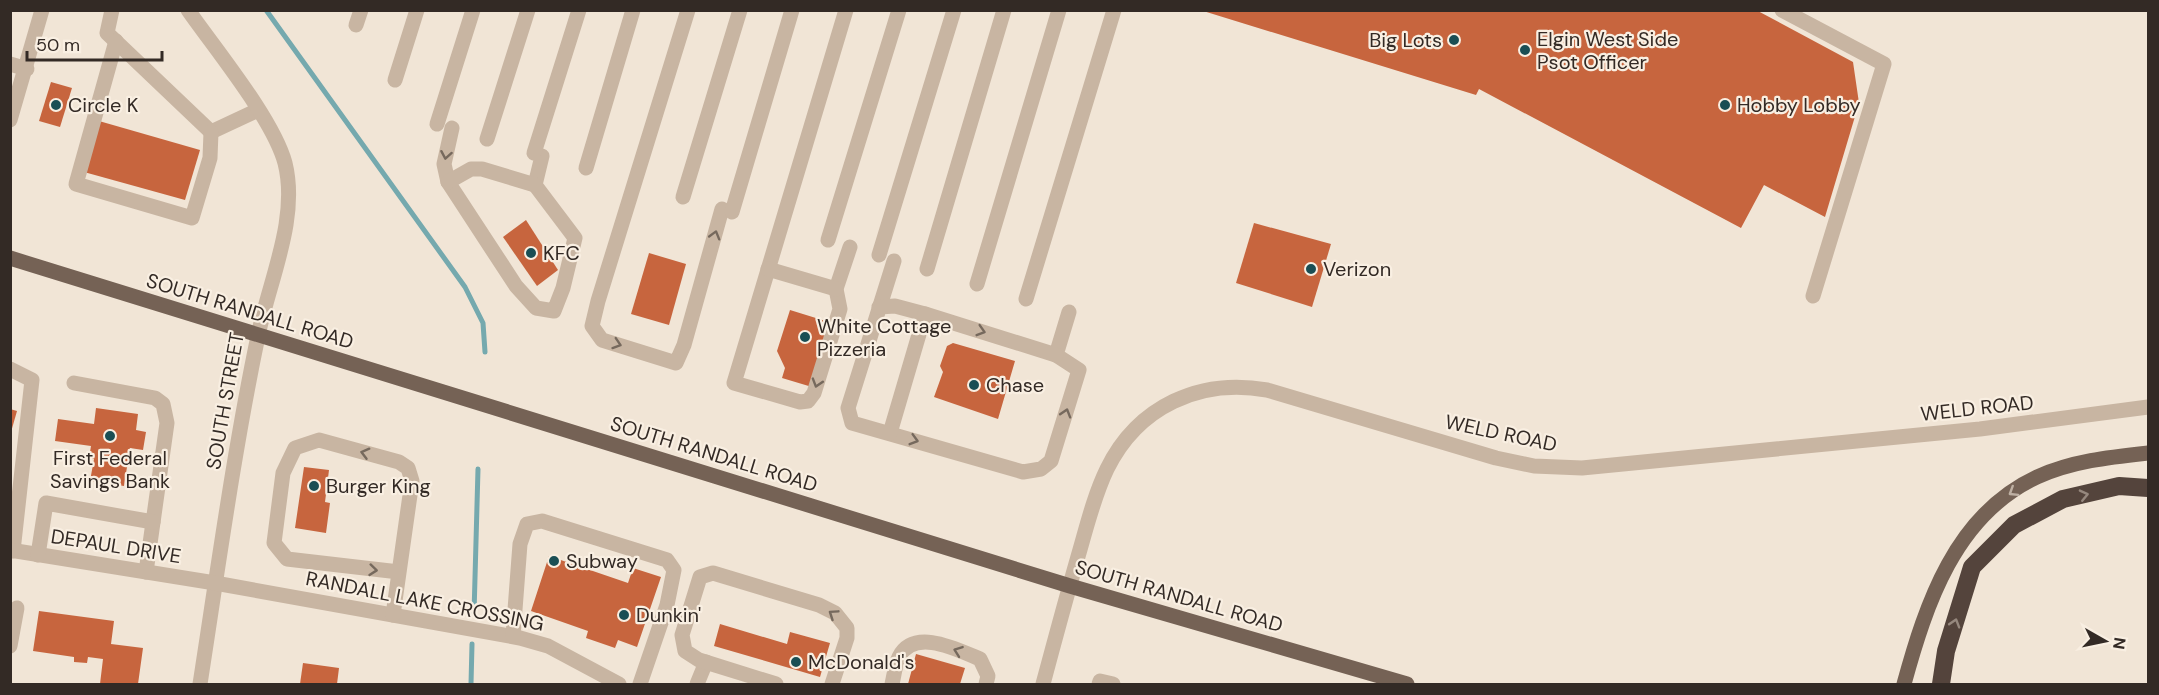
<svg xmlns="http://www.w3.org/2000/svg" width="2159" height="695" font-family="'DM Sans',sans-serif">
  <rect width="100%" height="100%" fill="#f1e5d6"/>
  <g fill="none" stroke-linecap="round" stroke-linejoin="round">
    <!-- stream -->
    <g stroke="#75a9ae" stroke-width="5">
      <polyline points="266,10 465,287 483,323 485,352"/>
      <polyline points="474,614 478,469"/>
      <polyline points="471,684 472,644"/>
    </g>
  </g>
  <!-- building -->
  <g fill="#c7653e">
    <polygon points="1200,10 1756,10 1853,62 1859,103 1825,217 1764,185 1741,228 1479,89 1476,95"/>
    <polygon points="51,82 72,88 60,127 39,121"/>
    <polygon points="99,121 200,150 185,200 84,172"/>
    <polygon points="526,220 558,270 537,286 503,237"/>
    <polygon points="1254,223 1331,244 1312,307 1236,283"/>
    <polygon points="649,253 686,264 669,325 631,314"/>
    <polygon points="790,310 832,323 812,387 782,378 785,368 777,351"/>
    <polygon points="953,343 1015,361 998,419 934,397 943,372 940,366 947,346"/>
    <polygon points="96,408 138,414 136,430 146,432 143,450 130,448 124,486 90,481 94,459 89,458 91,446 55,441 58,419 94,424"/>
    <polygon points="10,409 17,411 11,432 10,432"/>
    <polygon points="304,467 329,470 325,502 330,503 326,533 295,528"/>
    <polygon points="549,556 628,583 633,568 661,577 637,647 618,640 615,648 586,638 588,631 531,611"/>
    <polygon points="39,611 114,621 111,644 143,648 138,684 100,684 103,659 88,657 87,663 74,662 74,657 33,651"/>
    <polygon points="720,624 787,644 790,632 830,643 820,677 714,646"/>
    <polygon points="916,654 965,668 960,684 908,684"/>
    <polygon points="303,663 339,668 337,684 300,684"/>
  </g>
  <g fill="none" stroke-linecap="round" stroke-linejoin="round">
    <!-- minor -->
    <g stroke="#c8b5a2" stroke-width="15">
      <polyline points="112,10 107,33 211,132 258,110"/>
      <path d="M188,10c28,40 85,109 97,153 14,56 -16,118 -27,173 -24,115 -40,232 -58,348"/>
      <polyline points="688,10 598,301 592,326 602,340 676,363 684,345 722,209"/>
      <polyline points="846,10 734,383 800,402 808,401 814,393 840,309 836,289 850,247"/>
      <polyline points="1782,10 1884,64 1813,296"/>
      <polyline points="356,25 361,10"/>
      <polyline points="116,41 76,184 192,218 210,158 211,132"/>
      <polyline points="10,64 27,69"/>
      <polyline points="395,80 417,10"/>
      <polyline points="10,120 42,10"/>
      <polyline points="437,124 473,10"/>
      <polyline points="452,128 444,164 448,182 516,286 536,308 554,311 563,288 575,238 535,185 542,156"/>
      <polyline points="487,139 528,10"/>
      <polyline points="534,153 579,10"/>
      <polyline points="586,168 633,10"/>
      <polyline points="448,182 471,169 482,169 535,185"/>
      <polyline points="683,197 740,10"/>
      <polyline points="732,212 792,10"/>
      <polyline points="828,240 899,10"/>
      <polyline points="879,255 954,10"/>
      <polyline points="894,261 848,408 852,423 1023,472 1041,469 1051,461 1079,370 1056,355 1069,312"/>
      <polyline points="768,269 836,289"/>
      <polyline points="927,269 1004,10"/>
      <polyline points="977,284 1059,10"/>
      <polyline points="1026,299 1114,10"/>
      <polyline points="879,307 895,306 925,314 890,433"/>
      <polyline points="925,314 1056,355"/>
      <polyline points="10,369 32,380 13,551"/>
      <polyline points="74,383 155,398 163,404 167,423 146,572"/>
      <polyline points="10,550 215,583 520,638 548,646 619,684"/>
      <polyline points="38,555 46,503 153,522"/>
      <polyline points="393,615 412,481 408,468 399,462 319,440 295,448 283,473 274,543 287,559 399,572"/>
      <polyline points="513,636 520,544 527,524 542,521 667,560 674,570 667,605 640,684"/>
      <polyline points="10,646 17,608"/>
      <polyline points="697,684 706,662"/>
      <polyline points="776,684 699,660 685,651 682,635 700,577 713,573 819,605 835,613 847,628 847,638 832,684"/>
      <path d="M892,684c2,-8 3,-19 7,-27 15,-30 59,-7 81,2l8,17 -2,8"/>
      <path d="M1043,684c11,-41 22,-82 34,-124 9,-30 16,-62 30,-91 31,-63 93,-91 160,-79l229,68 38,8 48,2 398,-39 168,-22"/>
      <polyline points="1099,684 1100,681 1113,684"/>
    </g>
    <!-- major -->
    <g stroke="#756255" stroke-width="15">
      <polyline points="10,258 1070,586 1407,684"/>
      <path d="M1904,684c22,-80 51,-169 133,-207 35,-16 74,-20 111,-24"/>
    </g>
    <!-- highway -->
    <polyline stroke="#54443c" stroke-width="18" points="1941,684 1946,651 1972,567 2014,525 2063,499 2119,486 2148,488"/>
  </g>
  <!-- one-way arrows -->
  <defs><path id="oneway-chevron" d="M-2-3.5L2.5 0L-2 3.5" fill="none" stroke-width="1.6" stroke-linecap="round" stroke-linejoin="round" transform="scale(1.5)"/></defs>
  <g stroke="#76695d">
    <use href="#oneway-chevron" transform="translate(446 155) rotate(100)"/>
    <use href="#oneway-chevron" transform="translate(715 235) rotate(-74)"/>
    <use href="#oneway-chevron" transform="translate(981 331) rotate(17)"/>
    <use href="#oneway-chevron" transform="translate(617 344) rotate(18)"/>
    <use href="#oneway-chevron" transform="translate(817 383) rotate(107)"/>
    <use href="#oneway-chevron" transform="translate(1066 413) rotate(-73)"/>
    <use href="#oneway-chevron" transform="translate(914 440) rotate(16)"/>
    <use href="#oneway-chevron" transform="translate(365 453) rotate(-165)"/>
    <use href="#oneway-chevron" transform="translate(373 570) rotate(6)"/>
    <use href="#oneway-chevron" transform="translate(833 614) rotate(-146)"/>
    <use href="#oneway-chevron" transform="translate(958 651) rotate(-160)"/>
  </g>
  <use stroke="#beb0a3" href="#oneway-chevron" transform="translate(2013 492) rotate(148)"/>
  <g stroke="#96887e">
    <use href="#oneway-chevron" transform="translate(2084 495) rotate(-13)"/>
    <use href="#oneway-chevron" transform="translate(1955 623) rotate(-73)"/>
  </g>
  <!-- markers -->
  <g fill="#1a4e54" stroke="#f9efe2" stroke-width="2">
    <circle cx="1454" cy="40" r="6"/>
    <circle cx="1525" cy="50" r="6"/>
    <circle cx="56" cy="105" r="6"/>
    <circle cx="1725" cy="105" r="6"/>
    <circle cx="531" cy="253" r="6"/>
    <circle cx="1311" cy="269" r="6"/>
    <circle cx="805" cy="337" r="6"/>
    <circle cx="974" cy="385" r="6"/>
    <circle cx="110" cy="436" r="6"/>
    <circle cx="314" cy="486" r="6"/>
    <circle cx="554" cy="561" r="6"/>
    <circle cx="624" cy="615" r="6"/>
    <circle cx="796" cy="662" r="6"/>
  </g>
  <g text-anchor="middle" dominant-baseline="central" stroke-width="4.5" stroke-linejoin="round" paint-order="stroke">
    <!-- poi labels -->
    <g font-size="20" fill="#332a25" stroke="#f9efe2" text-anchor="start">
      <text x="1537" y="39">Elgin West Side<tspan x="1537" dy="23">Psot Officer</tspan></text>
      <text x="1442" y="40" text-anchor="end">Big Lots</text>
      <text x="68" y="105">Circle K</text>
      <text x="1737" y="105">Hobby Lobby</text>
      <text x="543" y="253">KFC</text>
      <text x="1323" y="269">Verizon</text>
      <text x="817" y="326">White Cottage<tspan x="817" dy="23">Pizzeria</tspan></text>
      <text x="986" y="385">Chase</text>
      <text x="110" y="458" text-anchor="middle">First Federal<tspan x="110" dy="23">Savings Bank</tspan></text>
      <text x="326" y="486">Burger King</text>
      <text x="566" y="561">Subway</text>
      <text x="636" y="615">Dunkin'</text>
      <text x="808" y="662">McDonald's</text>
    </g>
    <!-- street labels -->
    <g font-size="20" fill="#332a25" stroke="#f9efe2">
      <text transform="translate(250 311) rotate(17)">SOUTH RANDALL ROAD</text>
      <text transform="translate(225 401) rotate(-80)">SOUTH STREET</text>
      <text transform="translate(1977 408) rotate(-6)">WELD ROAD</text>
      <text transform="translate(1501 433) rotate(12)">WELD ROAD</text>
      <text transform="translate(714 454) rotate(17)">SOUTH RANDALL ROAD</text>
      <text transform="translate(116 546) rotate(9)">DEPAUL DRIVE</text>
      <text transform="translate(1179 596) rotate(16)">SOUTH RANDALL ROAD</text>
      <text transform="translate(425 601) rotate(11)">RANDALL LAKE CROSSING</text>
    </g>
  </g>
  <!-- border -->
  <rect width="2159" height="695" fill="none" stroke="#332a25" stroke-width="24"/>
  <!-- north arrow -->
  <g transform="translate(2105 641) rotate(99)" stroke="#f9efe2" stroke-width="4.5" paint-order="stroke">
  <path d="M0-4.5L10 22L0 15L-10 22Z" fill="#332a25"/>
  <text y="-9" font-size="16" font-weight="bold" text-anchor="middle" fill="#332a25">N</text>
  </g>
  <!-- scale -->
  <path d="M27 51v9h135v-9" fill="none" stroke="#332a25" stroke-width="3"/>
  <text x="36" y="51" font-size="18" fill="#332a25" stroke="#f9efe2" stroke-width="4.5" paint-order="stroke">50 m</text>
</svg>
